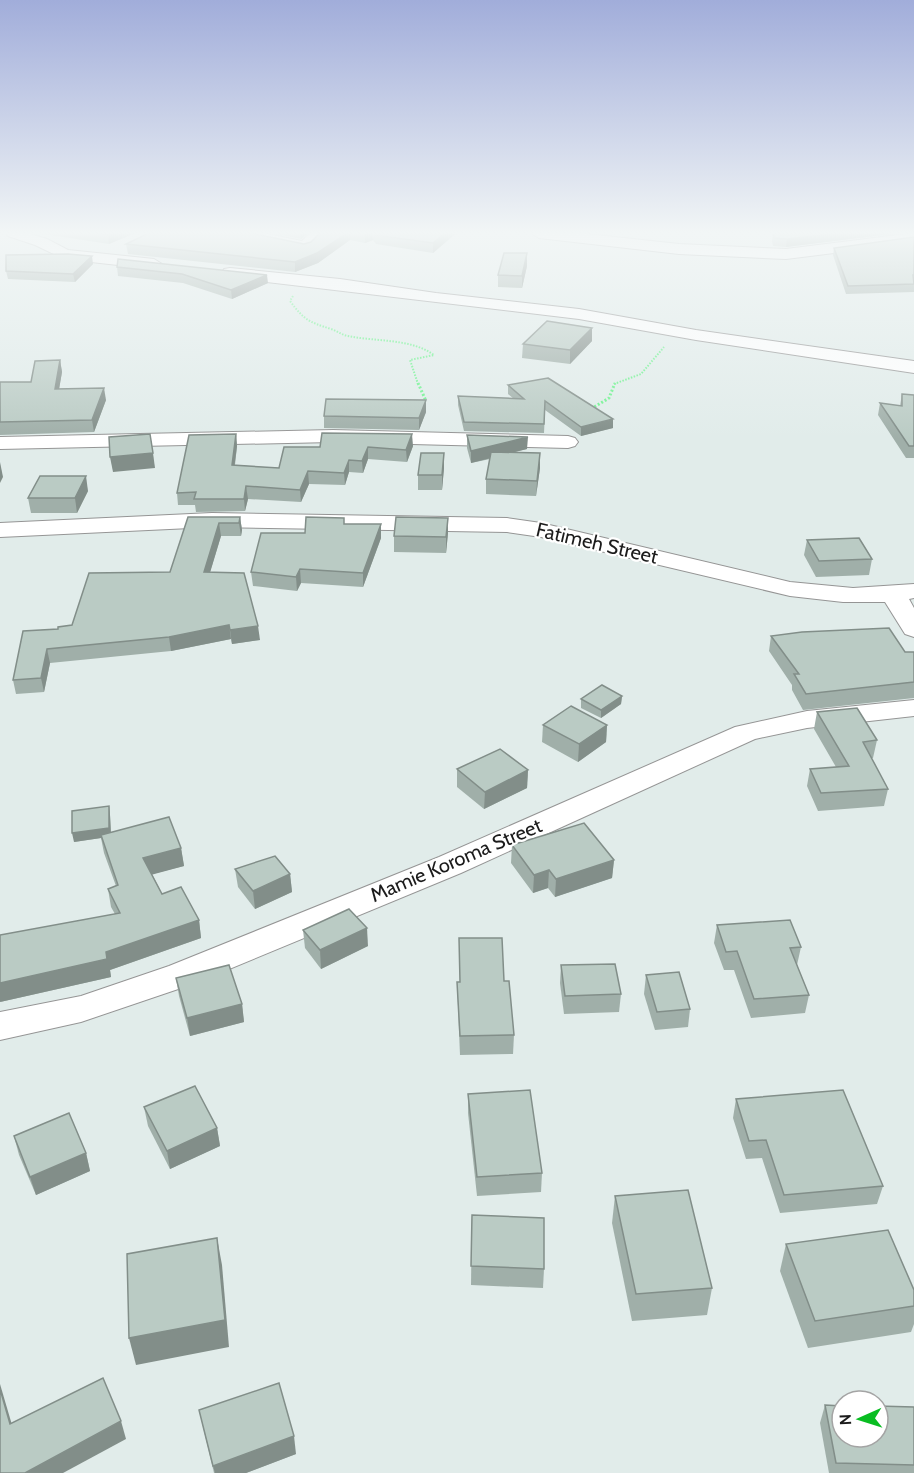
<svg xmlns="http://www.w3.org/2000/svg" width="914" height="1473" font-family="Cabin,sans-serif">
  <rect width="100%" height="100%" fill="#e1ecea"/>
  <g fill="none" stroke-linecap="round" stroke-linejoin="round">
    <!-- minor casing -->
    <g stroke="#959595" stroke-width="2">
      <g id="minor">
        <polygon points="5,233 28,233 47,239 68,250 154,259 162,264 154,269 64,259 35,245 8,236"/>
        <polygon points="233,233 263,233 302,241 310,233 327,233 311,249 305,251 241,238"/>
        <polygon points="531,233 578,233 679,244 786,249 914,233 914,243 786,259 679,254 539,238"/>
        <polygon points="230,268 340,279 436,293 579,309 696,330 914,361 914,373 696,340 579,319 224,277 222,273 224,269"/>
        <polygon points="333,430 568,436 575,438 578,442 575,446 568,448 333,442 0,449 0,437"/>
        <polygon points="212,513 507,518 541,523 790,582 853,588 914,584 914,598 909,599 914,608 914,637 905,634 885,602 843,602 790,596 541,537 507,532 212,527 0,537 0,523"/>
        <polygon points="914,700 914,716 807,728 755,739 461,873 193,984 81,1022 0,1040 0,1012 81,996 169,966 439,857 735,727 807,711"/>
      </g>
    </g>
    <!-- path-far1 -->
    <g stroke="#6bf38c" stroke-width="2" stroke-dasharray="1.5 1.5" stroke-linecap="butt">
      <path d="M293,296l-3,5c14,19 19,21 41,28 6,2 11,6 17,7 29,6 62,2 86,19l-24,5 8,24"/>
      <polyline points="614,384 641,374 664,347"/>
    </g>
    <!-- path -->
    <g stroke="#6bf38c" stroke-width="3" stroke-dasharray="2 2" stroke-linecap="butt">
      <polyline points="418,383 426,401"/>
      <polyline points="591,409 609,398 615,383"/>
    </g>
    <!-- minor -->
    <use href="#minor" fill="#fff" fill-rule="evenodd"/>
  </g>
  <!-- wall -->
  <g fill="#a0afa9">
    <polygon points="37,233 135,233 109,244"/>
    <polygon points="273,233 308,233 301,239"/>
    <polygon points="320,233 455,233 455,234 433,253 376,244 373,240 365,243 350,240 318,263 295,272 128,254 126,244 304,244 311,242"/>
    <polygon points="773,234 890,234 786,247 773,246 772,241"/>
    <polygon points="914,237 914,292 846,294 833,255 834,248"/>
    <polygon points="527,253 527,266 522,288 498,287 498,275"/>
    <polygon points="93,264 75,282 8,279 6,271"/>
    <polygon points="117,267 268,283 232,299 183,283 118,276"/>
    <polygon points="592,341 570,364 522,358 523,344"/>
    <polygon points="60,360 62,372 59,389 106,400 94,432 0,435 0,382 31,382"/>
    <polygon points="508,385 613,428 581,436 545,410 544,433 464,431 458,405 458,396 514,399 508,394"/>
    <polygon points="902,394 914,395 914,458 906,458 878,415 880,403 900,406"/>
    <polygon points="426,412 419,430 324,428 324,416"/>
    <polygon points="236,434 237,446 235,465 279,468 320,447 413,446 407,462 368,459 363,473 349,472 345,485 309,484 301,502 248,499 245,511 196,512 195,505 178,505 177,493"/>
    <polygon points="467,435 527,449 514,452 540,468 536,496 486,494 486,479 490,459 471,463 467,448"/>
    <polygon points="444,453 444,468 442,490 418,490 418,475"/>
    <polygon points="88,491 77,513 31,513 28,498"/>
    <polygon points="188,517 240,517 242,530 241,536 221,536 210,572 260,640 232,644 231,639 171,651 50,663 44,692 16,694 13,680 58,629 72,625 170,572"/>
    <polygon points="344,524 381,524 381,538 363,587 301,583 297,591 253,586 251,572 305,533"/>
    <polygon points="448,533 446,553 394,552 394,536"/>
    <polygon points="807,540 872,559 869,575 816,577 804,555"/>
    <polygon points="771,636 905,652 914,652 914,698 803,710 792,690 792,685 769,651"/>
    <polygon points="622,696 621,704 601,718 581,708 581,699"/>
    <polygon points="817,712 877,740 873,758 871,758 888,789 884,806 818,811 807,786 810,769 836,767 814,729"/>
    <polygon points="543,725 607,725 606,742 578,762 542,742"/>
    <polygon points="457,769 528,770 527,788 484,809 457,787"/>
    <polygon points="109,806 110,815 111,832 181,848 184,866 152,874 162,894 199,920 201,938 110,970 111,977 0,1002 115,914 111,907 108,889 116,886 104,853 101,838 74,842"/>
    <polygon points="512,845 614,860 612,878 555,897 548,888 533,893 511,863"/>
    <polygon points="235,869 290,874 292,892 255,909 238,887"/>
    <polygon points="717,925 801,947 797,965 809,995 805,1013 751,1018 734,970 724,970 714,943"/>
    <polygon points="303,930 368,946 321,969 305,948"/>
    <polygon points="561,965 621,994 619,1012 564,1014 560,983"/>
    <polygon points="646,975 690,1009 688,1027 655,1030 644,994"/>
    <polygon points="176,978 242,1004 244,1022 190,1036 179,996"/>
    <polygon points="504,981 514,1035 513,1054 460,1055 457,982"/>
    <polygon points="468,1094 542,1173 541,1192 477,1196 468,1113"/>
    <polygon points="736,1099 883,1186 877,1204 780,1213 762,1158 746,1159 733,1118"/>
    <polygon points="144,1107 217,1128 220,1146 170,1169 148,1126"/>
    <polygon points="14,1136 86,1153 90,1171 36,1195 19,1155"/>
    <polygon points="615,1196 712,1288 707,1315 632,1321 612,1223"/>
    <polygon points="472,1215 544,1269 543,1288 471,1285"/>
    <polygon points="786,1244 914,1290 914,1324 911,1332 808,1348 780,1271"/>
    <polygon points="825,1405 914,1407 914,1473 829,1473 820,1423"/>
    <polygon points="199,1410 296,1454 246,1473 214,1473"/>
  </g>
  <!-- shaded-wall -->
  <g fill="#828e89">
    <polygon points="112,233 135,233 109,244 108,235"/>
    <polygon points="301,233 308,233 301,239"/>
    <polygon points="347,233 350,233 350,240 318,263 295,272 295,262"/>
    <polygon points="365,233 373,233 373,240 365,243"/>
    <polygon points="445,233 455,233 455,234 433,253 433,243"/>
    <polygon points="837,233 890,233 890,234 786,247 787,239"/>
    <polygon points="527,253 527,266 522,288 522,276"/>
    <polygon points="92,256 93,264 75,282 73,274"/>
    <polygon points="267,275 268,283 232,299 231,290"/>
    <polygon points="592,328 592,341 570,364 570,350"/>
    <polygon points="60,360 62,372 57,401 55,389"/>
    <polygon points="104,388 106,400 94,432 92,420"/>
    <polygon points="426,400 426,412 419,430 419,418"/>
    <polygon points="613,419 613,428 581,436 581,427"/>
    <polygon points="236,434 237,446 233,477 232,465"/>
    <polygon points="412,434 413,446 407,462 406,450"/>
    <polygon points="528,437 527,449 471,463 471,451"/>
    <polygon points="368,447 368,459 363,473 362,461"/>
    <polygon points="153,453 155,468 113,472 110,457"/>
    <polygon points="444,453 444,468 442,490 442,475"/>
    <polygon points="540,453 540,468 536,496 537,481"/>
    <polygon points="349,460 349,472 345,485 344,473"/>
    <polygon points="0,462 3,477 0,483"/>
    <polygon points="308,471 309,484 301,502 300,490"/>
    <polygon points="86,476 88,491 77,513 75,498"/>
    <polygon points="246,486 248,499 245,511 244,499"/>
    <polygon points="240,517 242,530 241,536 239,523"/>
    <polygon points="448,518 448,533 446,553 446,537"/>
    <polygon points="219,523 221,536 206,586 204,572"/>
    <polygon points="381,524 381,538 363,587 363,573"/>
    <polygon points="300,569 301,583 297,591 296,577"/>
    <polygon points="229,625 231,639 171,651 169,637"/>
    <polygon points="258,626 260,640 232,644 230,630"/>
    <polygon points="47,649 50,663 44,692 41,678"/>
    <polygon points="622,696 621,704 601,718 601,710"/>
    <polygon points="607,725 606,742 578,762 579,744"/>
    <polygon points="528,770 527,788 484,809 485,792"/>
    <polygon points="109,806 110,815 111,837 101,835 101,838 74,842 72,833"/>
    <polygon points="181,848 184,866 147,876 143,858"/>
    <polygon points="614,860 612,878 555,897 556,879"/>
    <polygon points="549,870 548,888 533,893 534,875"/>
    <polygon points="290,874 292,892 255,909 253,891"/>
    <polygon points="199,920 201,938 110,970 111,977 0,1002 0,983 106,952"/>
    <polygon points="367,928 368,946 321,969 320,950"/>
    <polygon points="242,1004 244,1022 190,1036 187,1018"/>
    <polygon points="217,1128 220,1146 170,1169 167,1151"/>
    <polygon points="86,1153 90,1171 36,1195 30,1177"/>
    <polygon points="217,1238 222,1265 229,1347 136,1365 129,1338"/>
    <polygon points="0,1384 17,1442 10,1424 0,1389"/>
    <polygon points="121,1421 126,1439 63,1473 25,1473"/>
    <polygon points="294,1436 296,1454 246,1473 215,1473 213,1466"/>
  </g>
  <!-- building -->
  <g fill="#bacbc4" stroke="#828e89" stroke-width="1.5">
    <polygon points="95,233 112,233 108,235"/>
    <polygon points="149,233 250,233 304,244 311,242 320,233 347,233 317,253 295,262 126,244"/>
    <polygon points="374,233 445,233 433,243 375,235"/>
    <polygon points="777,233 837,233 787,239 774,238 773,234"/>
    <polygon points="914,237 914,275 913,275 914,284 848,286 834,248"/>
    <polygon points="504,253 527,253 522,276 498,275"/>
    <polygon points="68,254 92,256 73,274 6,271 6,255"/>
    <polygon points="118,259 267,275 231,290 182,274 117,267"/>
    <polygon points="547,321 592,328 570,350 523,344"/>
    <polygon points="60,360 55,389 104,388 92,420 0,422 0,382 31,382 35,361"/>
    <polygon points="548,378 613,419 581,427 545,401 544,424 464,422 458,396 524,399 508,385"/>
    <polygon points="902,394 914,395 914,446 909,446 880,403 902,406"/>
    <polygon points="326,399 426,400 419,418 324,416"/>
    <polygon points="322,433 412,434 406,450 368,447 362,461 349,460 344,473 308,471 300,490 246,486 244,499 194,499 196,492 177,493 189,435 236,434 232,465 279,468 284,447 320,447"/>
    <polygon points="150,434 153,453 110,457 109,437"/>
    <polygon points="467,435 528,437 471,451"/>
    <polygon points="491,452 540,453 537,481 486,479"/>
    <polygon points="421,453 444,453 442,475 418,475"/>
    <polygon points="40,476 86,476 75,498 28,498"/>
    <polygon points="188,517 240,517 239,523 219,523 204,572 244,573 258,626 230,630 229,625 169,637 47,649 41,678 13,680 23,631 58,629 58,627 72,625 89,573 170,572"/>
    <polygon points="306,517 344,518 344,524 381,524 363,573 300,569 296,577 251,572 261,533 305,533"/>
    <polygon points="396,517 448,518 446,537 394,536"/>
    <polygon points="859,538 872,559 819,561 807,540"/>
    <polygon points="889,628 905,652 914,652 914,682 806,694 794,674 799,674 771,636 802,632"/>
    <polygon points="602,685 622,696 601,710 581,699"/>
    <polygon points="571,706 607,725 579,744 543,725"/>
    <polygon points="857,708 877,740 863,742 888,789 821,793 810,769 849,766 817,712"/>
    <polygon points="500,749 528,770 485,792 457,769"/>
    <polygon points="109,806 109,828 72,833 72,811"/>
    <polygon points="169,817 181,848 143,858 162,894 181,887 199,920 106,952 107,959 0,983 0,935 120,913 108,889 118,885 101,835"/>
    <polygon points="584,823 614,860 556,879 549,870 534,875 512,845"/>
    <polygon points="275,856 290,874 253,891 235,869"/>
    <polygon points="349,909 367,928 320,950 303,930"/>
    <polygon points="790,920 801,947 790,948 809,995 754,999 737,951 726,952 717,925"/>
    <polygon points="459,938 502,938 504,981 509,981 514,1035 460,1036 457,982 460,982"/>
    <polygon points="615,964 621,994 565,996 561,965"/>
    <polygon points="229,965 242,1004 187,1018 176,978"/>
    <polygon points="679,972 690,1009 657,1012 646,975"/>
    <polygon points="195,1086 217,1128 167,1151 144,1107"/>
    <polygon points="530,1090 542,1173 477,1177 468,1094"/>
    <polygon points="843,1090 883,1186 784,1195 766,1140 749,1141 736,1099"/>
    <polygon points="69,1113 86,1153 30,1177 14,1136"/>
    <polygon points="688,1190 712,1288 636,1294 615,1196"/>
    <polygon points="472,1215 544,1218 544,1269 471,1266"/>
    <polygon points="888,1230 914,1290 914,1306 815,1321 786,1244"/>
    <polygon points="217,1238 225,1320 129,1338 127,1254"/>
    <polygon points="103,1378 121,1421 25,1473 0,1473 0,1389 10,1424"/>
    <polygon points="279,1383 294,1436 213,1466 199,1410"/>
    <polygon points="825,1405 842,1406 842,1437 878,1437 878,1406 914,1407 914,1465 836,1463"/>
  </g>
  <!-- sky -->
  <linearGradient id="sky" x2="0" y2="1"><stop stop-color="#a1adda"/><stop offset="0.53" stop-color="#f2f6f6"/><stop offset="1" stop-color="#f2f6f6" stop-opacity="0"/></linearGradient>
  <rect width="914" height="439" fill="url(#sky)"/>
  <g text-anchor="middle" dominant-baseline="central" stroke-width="4.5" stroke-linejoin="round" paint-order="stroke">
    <!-- street labels -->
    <g font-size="20" fill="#1b1b1b" stroke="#fff">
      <text transform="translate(597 543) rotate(13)">Fatimeh Street</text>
      <text transform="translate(456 860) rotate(-23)">Mamie Koroma Street</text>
    </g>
  </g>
  <!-- north arrow -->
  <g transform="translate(860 1419) rotate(267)"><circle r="28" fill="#ffffff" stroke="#a4a4a4" stroke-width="1.5"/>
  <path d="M0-4.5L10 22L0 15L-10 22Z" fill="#09bd22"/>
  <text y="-9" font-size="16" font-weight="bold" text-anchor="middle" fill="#1b1b1b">N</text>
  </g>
</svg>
